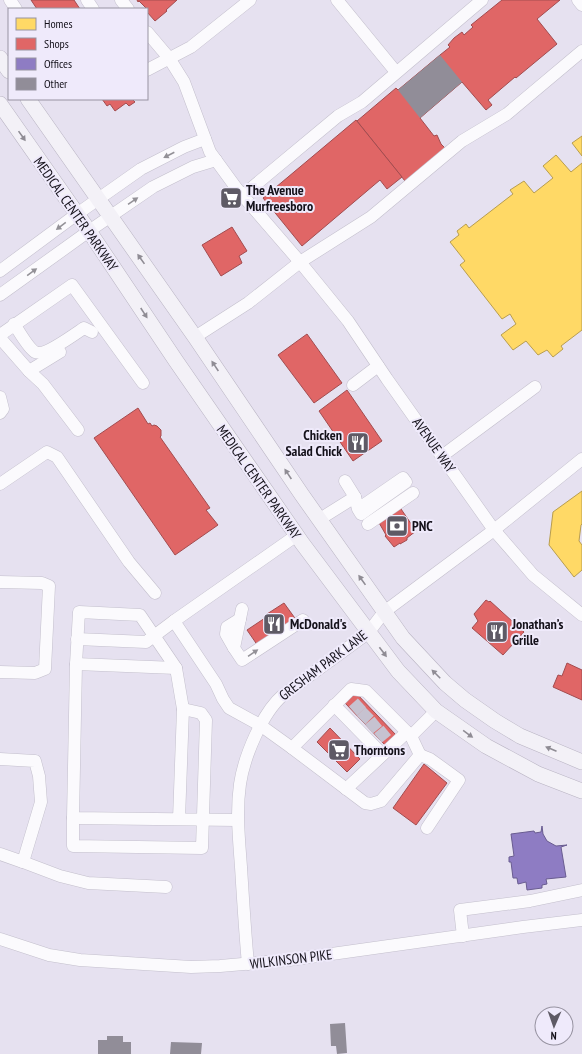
<svg xmlns="http://www.w3.org/2000/svg" width="582" height="1054" font-family="'PT Sans Narrow',sans-serif">
  <rect width="100%" height="100%" fill="#e6e1f0"/>
  <!-- homes -->
  <g fill="#ffd966" stroke="#b89d4f">
    <polygon points="582,136 582,156 572,143"/>
    <polygon points="556,155 571,172 582,163 582,330 561,346 563,349 553,357 547,350 538,355 526,341 513,350 501,335 516,324 510,314 502,319 460,265 465,261 450,242 459,235 457,231 466,224 469,228 513,194 510,190 524,181 534,193 553,178 543,166"/>
    <polygon points="582,491 582,524 581,525 579,541 582,545 582,570 574,577 549,545 553,512"/>
  </g>
  <!-- shops -->
  <g fill="#e06666" stroke="#a34c4f">
    <polygon points="31,0 74,0 80,9 37,9"/>
    <polygon points="137,0 177,0 166,10 167,11 155,21 147,12 147,9 139,1 138,2"/>
    <polygon points="502,0 560,0 537,19 557,44 516,78 515,77 488,100 492,105 486,110 462,82 420,118 434,136 437,135 441,144 445,148 405,181 357,121 396,88 398,90 440,55 450,47 448,45 454,38 462,32 464,35 473,27 471,25"/>
    <polygon points="102,99 132,99 135,102 129,106 126,103 115,111 110,104 107,106"/>
    <polygon points="356,120 402,177 387,189 380,180 302,246 263,198"/>
    <polygon points="232,227 247,251 239,256 242,263 221,276 202,245"/>
    <polygon points="307,334 342,383 314,403 278,355"/>
    <polygon points="347,390 382,441 353,461 319,411"/>
    <polygon points="138,408 148,424 150,423 152,426 154,425 157,426 161,430 161,436 160,437 210,508 206,510 218,525 175,555 94,438"/>
    <polygon points="399,506 416,531 407,538 407,540 400,544 400,543 394,547 385,536 386,535 378,521"/>
    <polygon points="486,600 489,602 490,601 524,632 503,655 472,628 478,621 474,614"/>
    <polygon points="284,603 297,621 258,646 247,630 268,616 267,614"/>
    <polygon points="567,663 582,670 582,700 553,687 558,675 562,676"/>
    <polygon points="356,693 396,735 385,745 345,703"/>
    <polygon points="330,728 360,759 347,772 317,742"/>
    <polygon points="424,764 447,783 416,825 393,808"/>
  </g>
  <!-- offices -->
  <polygon fill="#8e7cc3" stroke="#695c90" points="542,826 543,834 547,841 556,846 567,845 561,847 566,877 546,879 547,884 542,885 542,888 527,890 526,882 518,884 517,878 513,878 511,862 509,862 509,857 514,856 511,834 534,831 535,833 541,832"/>
  <!-- building -->
  <g fill="#918d98">
    <polygon points="440,55 462,82 420,118 398,90"/>
    <polygon points="345,1023 347,1053 337,1054 336,1046 331,1046 330,1024"/>
    <polygon points="107,1036 123,1036 123,1042 131,1042 131,1054 98,1054 98,1040 107,1040"/>
    <polygon points="171,1042 202,1043 201,1054 170,1054"/>
  </g>
  <g fill="none" stroke-linecap="round" stroke-linejoin="round">
    <!-- minor-tunnel -->
    <g stroke="#c6c2d0" stroke-width="12" stroke-dasharray="12 6" stroke-linecap="butt">
      <polyline points="353,711 364,701"/>
      <polyline points="361,720 372,709"/>
      <polyline points="369,729 381,719"/>
      <polyline points="378,738 390,728"/>
    </g>
    <!-- minor casing -->
    <g stroke="#c3bfcc" stroke-width="13">
      <g id="minor">
        <polyline points="10,0 16,9"/>
        <polyline points="87,0 93,9"/>
        <polyline points="121,0 128,9"/>
        <polyline points="337,0 396,72"/>
        <polyline points="578,0 582,5"/>
        <polyline points="147,32 169,58 184,82 210,152 237,189 300,262 348,321 387,379 494,530 533,575 582,615"/>
        <polyline points="147,70 191,47 250,0"/>
        <polyline points="243,195 338,116 362,102 482,0"/>
        <polyline points="0,271 77,214 141,169 184,147 205,139"/>
        <polyline points="0,295 89,231 153,187 193,167 216,160"/>
        <path d="M14,324c5,7 14,24 21,28 9,5 40,-18 49,-24l8,4"/>
        <polyline points="0,335 72,285 143,383"/>
        <polyline points="195,337 248,303 300,262 371,217 462,141 507,114 582,51"/>
        <polyline points="0,338 29,371 43,384 78,430"/>
        <polyline points="29,371 60,352"/>
        <polyline points="353,385 378,366"/>
        <polyline points="0,397 3,409 0,413"/>
        <polyline points="442,456 535,387"/>
        <polyline points="345,481 355,497"/>
        <polyline points="0,484 47,452 57,457 129,562 155,593"/>
        <polyline points="320,519 355,497 358,509 361,514 406,482 403,478 358,509"/>
        <polyline points="368,524 413,493"/>
        <polyline points="297,535 174,621 216,684 223,699 229,708 260,725 292,748 351,689 366,691 411,736 436,711"/>
        <polyline points="0,582 42,583 49,586 45,669 35,673 0,672"/>
        <polyline points="242,609 234,648 242,660 303,620"/>
        <polyline points="77,639 146,642 174,621"/>
        <polyline points="234,648 226,634 227,627 240,619"/>
        <polyline points="76,664 176,668"/>
        <polyline points="334,705 382,754"/>
        <polyline points="292,748 365,803 371,804 381,801 420,755 411,736"/>
        <polyline points="420,755 430,759 459,780 427,828"/>
        <polyline points="0,759 35,761 39,776 41,802 23,862 0,854"/>
        <polyline points="346,789 407,732"/>
        <polyline points="73,818 73,846 202,848 206,720 201,713 183,709"/>
        <polyline points="179,819 183,709 176,668 140,615 79,612 76,664 73,818 237,820"/>
        <polyline points="23,862 60,876 88,883 166,887"/>
        <polyline points="463,936 460,910 530,901 582,890"/>
        <polyline points="0,939 49,955 80,960 191,967 220,966 289,960 523,927 582,920"/>
        <path d="M248,964c-3,-32 -5,-65 -7,-97 -2,-28 -5,-55 -1,-83 4,-27 22,-71 43,-89l85,-62 16,-21 110,-82 88,-71"/>
      </g>
    </g>
    <!-- major casing -->
    <g stroke="#b8b3c2" stroke-width="16">
      <g id="major">
        <polyline points="0,58 9,71"/>
        <polyline points="28,99 195,337 302,495 403,638 445,683 465,700 495,721 520,736 582,762"/>
        <polyline points="0,104 89,231 176,361 302,543 398,671 436,711 486,746 538,774 582,791"/>
      </g>
    </g>
    <!-- minor -->
    <use href="#minor" stroke="#fbfafd" stroke-width="12"/>
    <!-- major -->
    <use href="#major" stroke="#f3f1f7" stroke-width="15"/>
  </g>
  <!-- one-way arrows -->
  <defs><path id="oneway-solid" d="M-6-.8H1V-3.2L6.5 0L1 3.2V.8H-6Z"/></defs>
  <g fill="#8f8c94">
    <use href="#oneway-solid" transform="translate(22 136) rotate(55)"/>
    <use href="#oneway-solid" transform="translate(141 259) rotate(-125)"/>
    <use href="#oneway-solid" transform="translate(144 313) rotate(57)"/>
    <use href="#oneway-solid" transform="translate(215 366) rotate(-124)"/>
    <use href="#oneway-solid" transform="translate(288 474) rotate(-124)"/>
    <use href="#oneway-solid" transform="translate(362 580) rotate(-125)"/>
    <use href="#oneway-solid" transform="translate(383 652) rotate(53)"/>
    <use href="#oneway-solid" transform="translate(436 674) rotate(-135)"/>
    <use href="#oneway-solid" transform="translate(468 734) rotate(36)"/>
    <use href="#oneway-solid" transform="translate(551 749) rotate(-157)"/>
  </g>
  <g fill="#939197">
    <use href="#oneway-solid" transform="translate(169 155) rotate(153)"/>
    <use href="#oneway-solid" transform="translate(133 201) rotate(-34)"/>
    <use href="#oneway-solid" transform="translate(61 226) rotate(143)"/>
    <use href="#oneway-solid" transform="translate(32 272) rotate(-36)"/>
    <use href="#oneway-solid" transform="translate(253 653) rotate(-34)"/>
  </g>
  <!-- icons -->
  <defs>
    <g id="supermarket-square" transform="scale(1.15)"><rect x="-9" y="-9" width="18" height="18" rx="4" fill="#5e5a65" stroke="#efeafb"/><path d="M-6-5.5h2.5l.6 2H6L4.5 2H-2.5L-4.4-4H-6ZM-1.5 3.2a1.3 1.3 0 1 0 .1 0ZM3 3.2a1.3 1.3 0 1 0 .1 0Z" fill="#fff"/></g>
    <g id="restaurant-square" transform="scale(1.15)"><rect x="-9" y="-9" width="18" height="18" rx="4" fill="#5e5a65" stroke="#efeafb"/><path d="M-5-6h1v4h1v-4h1v4h1v-4h1v5L-1.5 .5V6h-2V.5L-5-1ZM5-6V6H3V1.5H1.5Q1.5-4 5-6Z" fill="#fff"/></g>
    <g id="bank-square" transform="scale(1.15)"><rect x="-9" y="-9" width="18" height="18" rx="4" fill="#5e5a65" stroke="#efeafb"/><path d="M-6-4H6V4H-6ZM0-2.3a2.3 2.3 0 1 0 0 4.6a2.3 2.3 0 1 0 0-4.6Z" fill="#fff"/></g>
  </defs>
  <g fill-rule="evenodd">
    <use href="#supermarket-square" x="231" y="198"/>
    <use href="#restaurant-square" x="358" y="443"/>
    <use href="#bank-square" x="397" y="526"/>
    <use href="#restaurant-square" x="274" y="624"/>
    <use href="#restaurant-square" x="497" y="632"/>
    <use href="#supermarket-square" x="339" y="750"/>
  </g>
  <g text-anchor="middle" dominant-baseline="central" stroke-width="4" stroke-linejoin="round" paint-order="stroke">
    <!-- poi labels -->
    <g font-size="14" font-weight="bold" fill="#14111a" stroke="#efeafb" text-anchor="start">
      <text x="246" y="190">The Avenue<tspan x="246" dy="16">Murfreesboro</tspan></text>
      <text x="342" y="435" text-anchor="end">Chicken<tspan x="342" dy="16">Salad Chick</tspan></text>
      <text x="412" y="526">PNC</text>
      <text x="290" y="624">McDonald's</text>
      <text x="512" y="624">Jonathan’s<tspan x="512" dy="16">Grille</tspan></text>
      <text x="354" y="750">Thorntons</text>
    </g>
    <!-- street labels -->
    <g font-size="14" fill="#14111a" stroke="#efeafb">
      <text transform="translate(76 214) rotate(55)">MEDICAL CENTER PARKWAY</text>
      <text transform="translate(434 445) rotate(55)">AVENUE WAY</text>
      <text transform="translate(259 482) rotate(55)">MEDICAL CENTER PARKWAY</text>
      <text transform="translate(323 665) rotate(-37)">GRESHAM PARK LANE</text>
      <text transform="translate(291 959) rotate(-7)">WILKINSON PIKE</text>
    </g>
  </g>
  <!-- legend -->
  <rect x="8" y="8" width="140" height="92" fill="#efeafb" stroke="#9793a1"/>
  <rect x="16" y="18" width="20" height="12" fill="#ffd966" stroke="#9793a1"/>
  <text x="44" y="28" font-size="12" fill="#14111a">Homes</text>
  <rect x="16" y="38" width="20" height="12" fill="#e06666" stroke="#9793a1"/>
  <text x="44" y="48" font-size="12" fill="#14111a">Shops</text>
  <rect x="16" y="58" width="20" height="12" fill="#8e7cc3" stroke="#9793a1"/>
  <text x="44" y="68" font-size="12" fill="#14111a">Offices</text>
  <rect x="16" y="78" width="20" height="12" fill="#918d98" stroke="#9793a1"/>
  <text x="44" y="88" font-size="12" fill="#14111a">Other</text>
  <!-- north arrow -->
  <g transform="translate(554 1026) rotate(182)"><circle r="19" fill="#efeafb" stroke="#9793a1"/>
  <path d="M0-3L7 15L0 10L-7 15Z" fill="#5e5a65"/>
  <text y="-6" font-size="11" font-weight="bold" text-anchor="middle" fill="#14111a">N</text>
  </g>
</svg>
